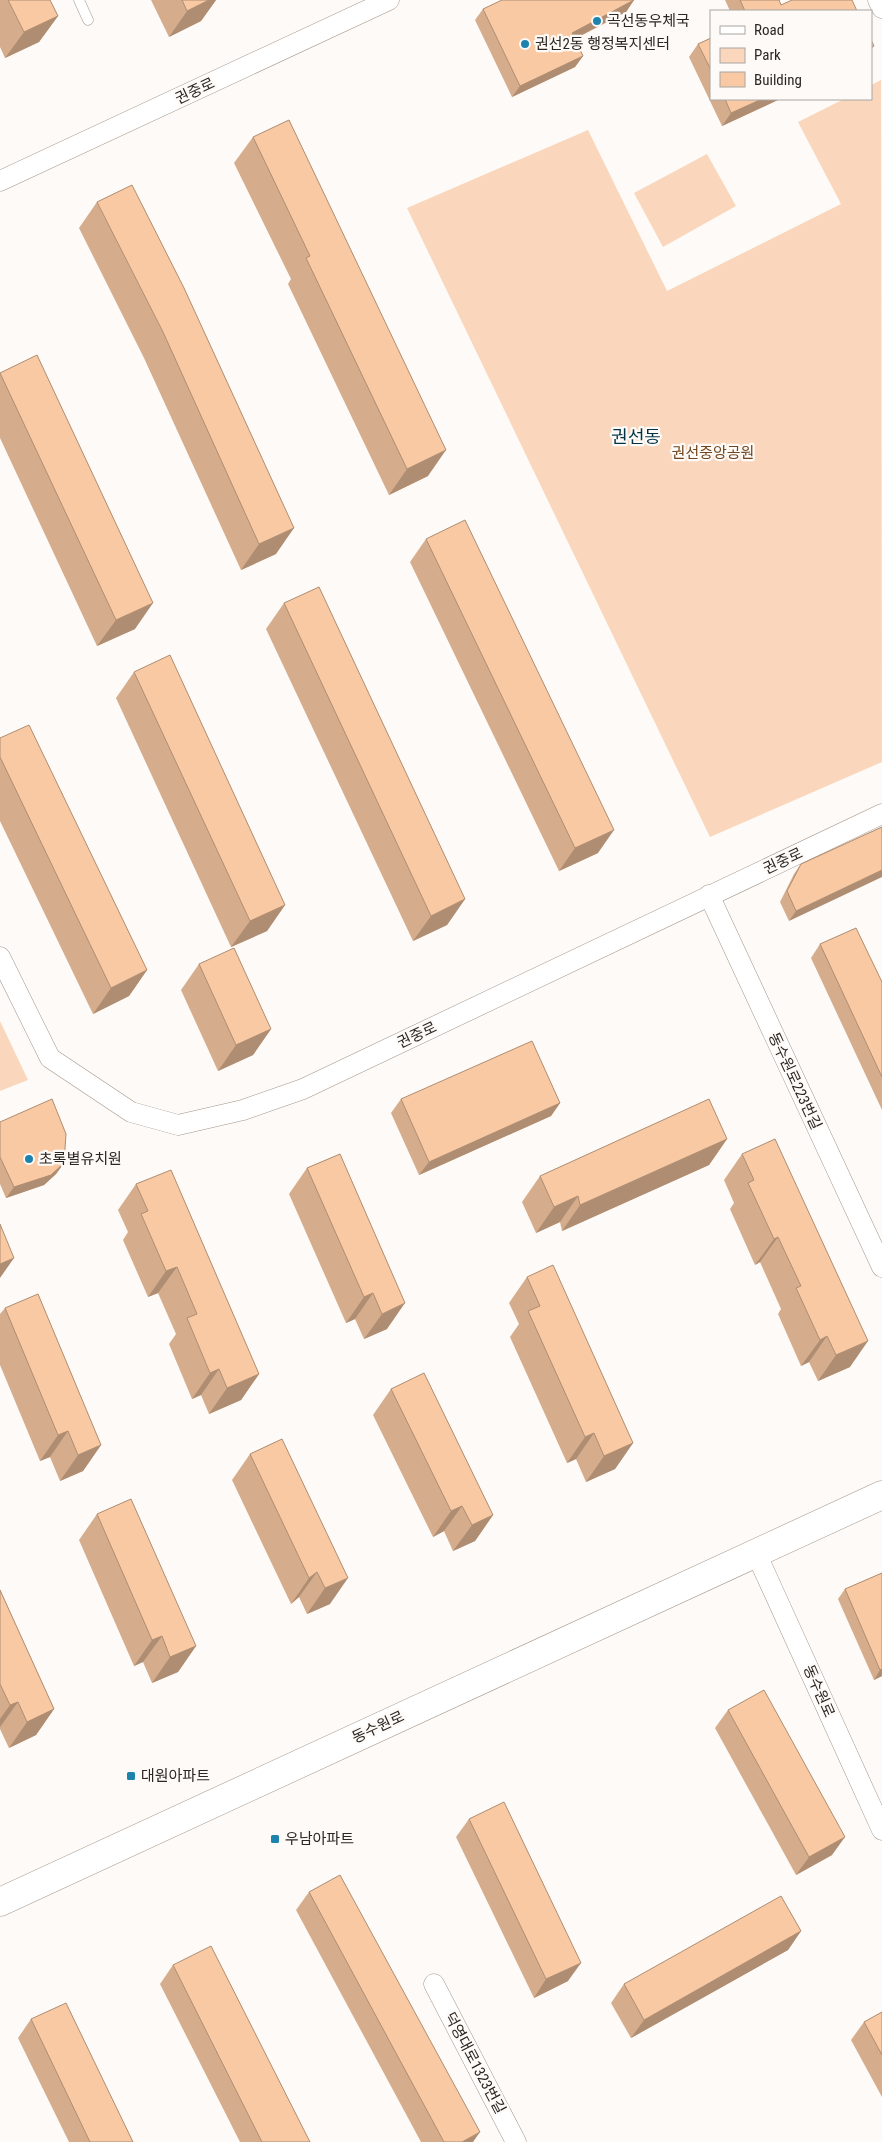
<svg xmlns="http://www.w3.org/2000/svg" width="882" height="2142" font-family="'Roboto Condensed','Noto Sans KR',sans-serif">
  <rect width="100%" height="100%" fill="#fdfaf7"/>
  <!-- green -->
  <g fill="#fad7bc">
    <polygon points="881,80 882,762 710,837 407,208 588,130 667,291 841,204 798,122 844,99 871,99 871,85"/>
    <polygon points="707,154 736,206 663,247 634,193"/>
    <polygon points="0,1021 28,1080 0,1091"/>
  </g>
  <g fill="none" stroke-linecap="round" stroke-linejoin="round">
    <!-- lane casing -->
    <g stroke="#a5968a" stroke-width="11">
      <polyline id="lane" points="79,0 88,20"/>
    </g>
    <!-- street casing -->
    <g stroke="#a5968a" stroke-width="21">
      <g id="street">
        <polyline points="878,0 882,8"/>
        <polyline points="0,181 389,0"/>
        <polyline points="709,895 882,1267"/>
        <polyline points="0,957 50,1058 131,1112 178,1125 243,1110 303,1089 882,814"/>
        <polyline points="756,1553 882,1830"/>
        <polyline points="434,1984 516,2142"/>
      </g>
    </g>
    <!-- secondary casing -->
    <g stroke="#a5968a" stroke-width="29">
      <polyline id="secondary" points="0,1902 882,1495"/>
    </g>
    <!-- lane -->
    <use href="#lane" stroke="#fff" stroke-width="10"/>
    <!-- street -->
    <use href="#street" stroke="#fff" stroke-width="20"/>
    <!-- secondary -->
    <use href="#secondary" stroke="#fff" stroke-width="28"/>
  </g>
  <!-- wall -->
  <g fill="#d6ad8c">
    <polygon points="0,0 50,0 58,16 39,42 5,58 0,47"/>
    <polygon points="151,0 216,0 201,21 169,37"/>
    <polygon points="634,0 626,12 575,39 583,56 575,67 512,97 475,20 483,9"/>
    <polygon points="725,0 779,0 781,5 857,11 730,11"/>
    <polygon points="711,38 711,99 780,99 722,126 689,57 698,44"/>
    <polygon points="253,137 428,476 389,495 288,284 291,279 234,163"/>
    <polygon points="97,202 276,554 241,570 144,358 79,228"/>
    <polygon points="0,372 135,629 97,646 0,438"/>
    <polygon points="426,539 598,853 559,871 410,562"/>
    <polygon points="284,603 465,899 447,925 413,941 266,629"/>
    <polygon points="134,672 285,905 267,931 231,947 116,698"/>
    <polygon points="0,738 147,970 129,996 93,1014 0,821"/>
    <polygon points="882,827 789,921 780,902 794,874 801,864"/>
    <polygon points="820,944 882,982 882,1110 811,958"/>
    <polygon points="199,964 271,1029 253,1055 218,1071 181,990"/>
    <polygon points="401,1099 560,1103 551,1116 419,1175 391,1113"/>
    <polygon points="0,1122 64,1163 56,1174 44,1185 6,1198 0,1184"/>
    <polygon points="727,1139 709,1165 562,1231 560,1222 536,1233 522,1202 540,1176"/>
    <polygon points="340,1154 387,1329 364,1339 355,1319 346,1323 289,1194 307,1168"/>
    <polygon points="742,1154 850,1367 818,1381 809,1362 801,1366 778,1314 781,1309 760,1262 755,1265 730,1209 734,1203 724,1180"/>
    <polygon points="136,1184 259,1374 241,1400 209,1414 201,1395 192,1399 169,1344 176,1334 158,1293 148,1297 123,1240 128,1232 118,1210"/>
    <polygon points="527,1277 633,1443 615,1469 586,1482 576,1459 567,1463 510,1337 519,1324 509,1303"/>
    <polygon points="5,1308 101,1445 83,1471 60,1481 50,1457 40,1461 0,1365 0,1314"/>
    <polygon points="391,1389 493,1515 475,1541 453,1551 444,1531 433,1537 373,1415"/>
    <polygon points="282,1439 330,1604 307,1614 299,1597 291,1604 232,1480 250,1454"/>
    <polygon points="97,1514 196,1646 178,1672 152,1683 143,1662 134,1666 79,1540"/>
    <polygon points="882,1573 882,1676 874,1680 838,1599 845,1589"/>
    <polygon points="0,1590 54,1709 36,1735 9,1748 0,1729"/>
    <polygon points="728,1710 832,1855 796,1875 715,1728"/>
    <polygon points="469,1819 568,1981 534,1998 456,1837"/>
    <polygon points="309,1892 473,2142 421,2142 296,1910"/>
    <polygon points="801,1931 788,1950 631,2038 611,2003 624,1984"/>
    <polygon points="173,1965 310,2142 240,2142 160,1984"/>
    <polygon points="882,2012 882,2097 851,2040 864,2022"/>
    <polygon points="31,2019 133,2142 69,2142 18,2038"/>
  </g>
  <!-- shaded-wall -->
  <g fill="#ae8d72">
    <polygon points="209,0 216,0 201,21 169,37 187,11"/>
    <polygon points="634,0 626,12 564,44 572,33"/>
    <polygon points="58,16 39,42 5,58 24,32"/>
    <polygon points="583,56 575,67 512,97 520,86"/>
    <polygon points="762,99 780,99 722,126 731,113"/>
    <polygon points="446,450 428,476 389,495 407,469"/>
    <polygon points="294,528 276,554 241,570 259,544"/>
    <polygon points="153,603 135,629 97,646 116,620"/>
    <polygon points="614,830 598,853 559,871 575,848"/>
    <polygon points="882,870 882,877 789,921 796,911"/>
    <polygon points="465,899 447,925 413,941 431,916"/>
    <polygon points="285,905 267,931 231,947 250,921"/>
    <polygon points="147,970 129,996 93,1014 111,988"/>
    <polygon points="271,1029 253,1055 218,1071 236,1045"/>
    <polygon points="560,1103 551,1116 419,1175 429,1162"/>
    <polygon points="727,1139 709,1165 562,1231 580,1205"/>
    <polygon points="64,1163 56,1174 44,1185 6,1198 14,1187"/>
    <polygon points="578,1196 560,1222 536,1233 554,1207"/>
    <polygon points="778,1237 760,1262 755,1265 774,1239"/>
    <polygon points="14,1258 0,1278 0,1264"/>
    <polygon points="177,1267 158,1293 148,1297 166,1271"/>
    <polygon points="373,1293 355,1319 346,1323 364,1297"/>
    <polygon points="405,1303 387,1329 364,1339 382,1314"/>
    <polygon points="827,1336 809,1362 801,1366 820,1340"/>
    <polygon points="868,1341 850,1367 818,1381 836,1355"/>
    <polygon points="219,1369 201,1395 192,1399 210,1373"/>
    <polygon points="259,1374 241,1400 209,1414 227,1388"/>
    <polygon points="68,1431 50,1457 40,1461 58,1435"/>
    <polygon points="594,1433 576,1459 567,1463 585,1437"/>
    <polygon points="633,1443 615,1469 586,1482 604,1456"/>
    <polygon points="101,1445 83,1471 60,1481 78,1455"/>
    <polygon points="462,1506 444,1531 433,1537 451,1511"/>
    <polygon points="493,1515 475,1541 453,1551 472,1525"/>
    <polygon points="317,1572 299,1597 291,1604 309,1578"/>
    <polygon points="348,1578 330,1604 307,1614 325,1588"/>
    <polygon points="162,1636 143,1662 134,1666 152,1640"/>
    <polygon points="196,1646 178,1672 152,1683 170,1657"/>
    <polygon points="882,1669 882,1676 874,1680 880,1670"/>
    <polygon points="18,1702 0,1727 0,1719 10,1705"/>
    <polygon points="54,1709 36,1735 9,1748 27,1722"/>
    <polygon points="845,1837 832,1855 796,1875 809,1857"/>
    <polygon points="801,1931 788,1950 631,2038 644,2020"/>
    <polygon points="581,1963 568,1981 534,1998 546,1979"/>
    <polygon points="480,2132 473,2142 462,2142"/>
  </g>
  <!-- building -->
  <g fill="#f9c9a3" stroke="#ae8d72">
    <polygon points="8,0 50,0 58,16 24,32"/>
    <polygon points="182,0 209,0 187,11"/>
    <polygon points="502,0 634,0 572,33 583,56 520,86 483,9"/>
    <polygon points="740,0 779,0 781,5 792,0 852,0 857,11 745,11"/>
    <polygon points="711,38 711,70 698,44"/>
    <polygon points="871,40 874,46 871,48"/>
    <polygon points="725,99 762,99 731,113"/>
    <polygon points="289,120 446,450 407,469 306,258 310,256 253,137"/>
    <polygon points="132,185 184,288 294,528 259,544 163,332 97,202"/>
    <polygon points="37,355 153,603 116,620 0,373"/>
    <polygon points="465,520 614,830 575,848 426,539"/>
    <polygon points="319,587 465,899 431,916 284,603"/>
    <polygon points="170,655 285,905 250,921 134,672"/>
    <polygon points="29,725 147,970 111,988 0,757 0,738"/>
    <polygon points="882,827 882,870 796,911 787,891 801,864"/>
    <polygon points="856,928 882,982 882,1077 820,944"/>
    <polygon points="234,948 271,1029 236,1045 199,964"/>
    <polygon points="532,1041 560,1103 429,1162 401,1099"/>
    <polygon points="52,1099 66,1134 64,1163 51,1175 14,1187 0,1157 0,1122"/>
    <polygon points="709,1099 727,1139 580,1205 578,1196 554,1207 540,1176"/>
    <polygon points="775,1139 868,1341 836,1355 827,1336 820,1340 796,1288 801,1286 778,1237 774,1239 748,1183 754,1180 742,1154"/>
    <polygon points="340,1154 405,1303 382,1314 373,1293 364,1297 307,1168"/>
    <polygon points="171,1170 259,1374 227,1388 219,1369 210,1373 187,1318 197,1314 177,1267 166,1271 141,1214 148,1211 136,1184"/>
    <polygon points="0,1224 14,1258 0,1264"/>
    <polygon points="553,1265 633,1443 604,1456 594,1433 585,1437 528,1311 540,1306 527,1277"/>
    <polygon points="38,1294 101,1445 78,1455 68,1431 58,1435 5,1308"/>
    <polygon points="424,1373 493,1515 472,1525 462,1506 451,1511 391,1389"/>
    <polygon points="282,1439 348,1578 325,1588 317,1572 309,1578 250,1454"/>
    <polygon points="131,1499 196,1646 170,1657 162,1636 152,1640 97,1514"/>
    <polygon points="882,1573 882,1669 880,1670 845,1589"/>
    <polygon points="0,1590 54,1709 27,1722 18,1702 10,1705 0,1684"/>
    <polygon points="764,1690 845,1837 809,1857 728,1710"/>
    <polygon points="504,1802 581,1963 546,1979 469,1819"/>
    <polygon points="340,1875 480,2132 462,2142 444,2142 309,1892"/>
    <polygon points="781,1896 801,1931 644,2020 624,1984"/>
    <polygon points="211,1946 310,2142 262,2142 173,1965"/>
    <polygon points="66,2003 133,2142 90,2142 31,2019"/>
    <polygon points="882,2012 882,2055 864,2022"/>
  </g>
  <!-- markers -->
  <g fill="#1d83ad" stroke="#fdfaf7" stroke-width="2">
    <circle cx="597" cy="21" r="5"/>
    <circle cx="525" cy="44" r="5"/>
    <circle cx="29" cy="1159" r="5"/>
    <rect x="126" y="1771" width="10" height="10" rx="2.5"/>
    <rect x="270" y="1834" width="10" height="10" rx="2.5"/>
  </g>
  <g text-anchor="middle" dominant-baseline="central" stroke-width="4.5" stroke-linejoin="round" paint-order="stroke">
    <!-- poi labels -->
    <g font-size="15" fill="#2d2723" stroke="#fdfaf7" text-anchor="start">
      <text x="607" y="21">곡선동우체국</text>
      <text x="535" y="44">권선2동 행정복지센터</text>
      <text x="39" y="1159">초록별유치원</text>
      <text x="141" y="1776">대원아파트</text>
      <text x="285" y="1839">우남아파트</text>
    </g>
    <!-- street labels -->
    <g font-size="15" fill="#2d2723" stroke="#fdfaf7">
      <text transform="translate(195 91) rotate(-25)">권중로</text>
      <text transform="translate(783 861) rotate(-25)">권중로</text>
      <text transform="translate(417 1035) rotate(-25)">권중로</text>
      <text transform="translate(795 1081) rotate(65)">동수원로223번길</text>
      <text transform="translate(819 1691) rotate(66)">동수원로</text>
      <text transform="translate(378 1727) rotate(-25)">동수원로</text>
      <text transform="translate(475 2063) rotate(62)">덕영대로1323번길</text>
    </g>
    <!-- park labels -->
    <g font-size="15" fill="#72451c" stroke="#fdfaf7">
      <text x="713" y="453">권선중앙공원</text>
    </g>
    <!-- quarter labels -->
    <g font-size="18" fill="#023448" stroke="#fdfaf7">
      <text x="636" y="436">권선동</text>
    </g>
  </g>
  <!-- legend -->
  <rect x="710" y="10" width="162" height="90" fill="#fdfaf7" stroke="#aaa6a2"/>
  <rect x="720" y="26" width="25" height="8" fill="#ffffff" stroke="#aaa6a2"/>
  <text x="754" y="35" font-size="15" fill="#2d2723">Road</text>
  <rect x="720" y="48" width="25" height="15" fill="#fad7bc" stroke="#aaa6a2"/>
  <text x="754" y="60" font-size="15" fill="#2d2723">Park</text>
  <rect x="720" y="72" width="25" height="15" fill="#f9c9a3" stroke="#aaa6a2"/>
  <text x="754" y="85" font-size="15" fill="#2d2723">Building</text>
</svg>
